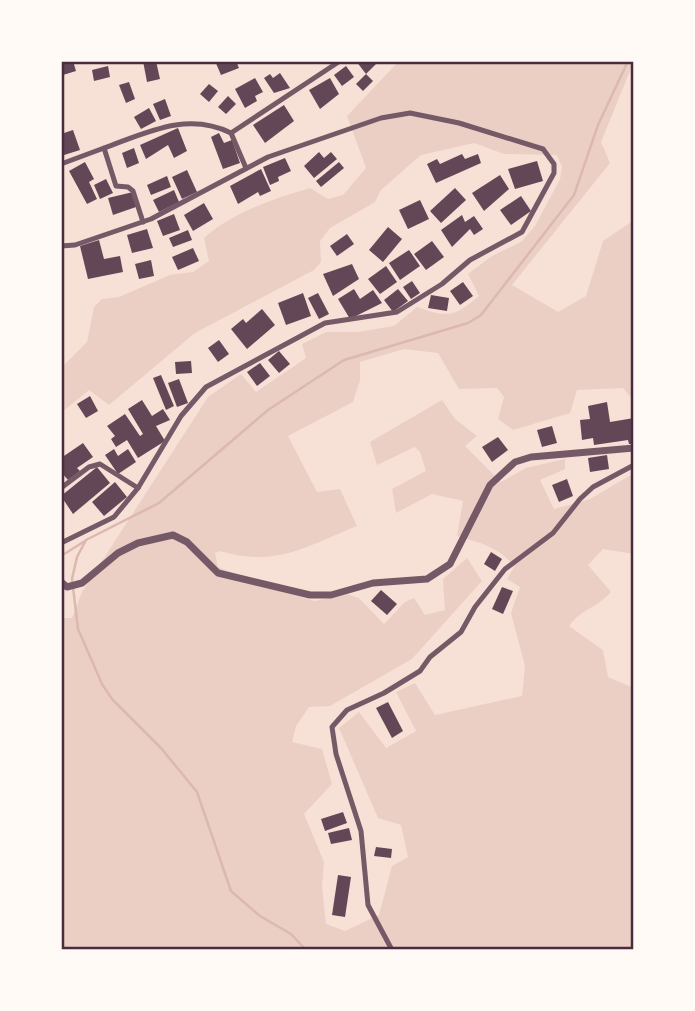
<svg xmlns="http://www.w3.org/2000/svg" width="695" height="1011" font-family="Karla,sans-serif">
  <rect width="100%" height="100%" fill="#f7e1d7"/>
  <!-- green -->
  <path fill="#ebcfc5" d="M399,61h73l8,4 4,-4h150l-33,81 9,21 -98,122 46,27 28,-16 17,-55 31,-21v181l-11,-13 -46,2 -7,23 -57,17 -15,-11 6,-22 -7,-9 -38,1 -21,-36 -34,-4 -44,13v18l-7,22 -65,34 29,56 23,-3 17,37c-50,20 -81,42 -137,25l-5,2 3,14 54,22 43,12 32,-7 12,4 25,26 21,-22 9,-4 11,17 20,-5 -2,-31 24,-21 15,23 -70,78 -82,47 -21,1 -13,19 -4,16 30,7 10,35 -28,30 20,48 -2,24 4,38 19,7 34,-16 13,-49 16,-9 -7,-32 -23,-7 -39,-90 20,-16 27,36 30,-17 -20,-39 19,-9 20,32 87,-19 3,-30 -14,-53 9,-26 -13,-8 7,-12c-12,-19 -36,-25 -57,-31l6,-35 -31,-7 -36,19 -4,-24 34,-18 -6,-19 -5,-5 -38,18 -7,-23 72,-42 13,19 22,17 -12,10 36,36 25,-14 39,-9v10l-25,11 14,29 36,-10 39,-23h5v78l-31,-5 -15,16 23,27c-17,18 -27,15 -42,34l34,24 5,27 26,11v262h-573v-332h11l10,-26 126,-195 33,-23 15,18 50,-34 -4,-14 24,-12h32l36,-6 23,-19c32,11 37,10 62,-11l-11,-22 24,-18 29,-14 14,-16 25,-47 2,-12 -5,-12 -53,-1 -30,-11 -53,12 -40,35 -6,12 -45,26 -10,13 1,21 -7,8 -119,63 -86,72 -20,-15 -28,23v-45l26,-26 7,-35 8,-8 17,-2 51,-22 23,-3 16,-11 -5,-23c29,-26 69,-39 106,-50l18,11 15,-4 23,-27 -19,-52z"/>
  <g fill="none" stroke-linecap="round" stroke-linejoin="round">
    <!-- stream -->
    <g stroke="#dcb8b0" stroke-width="2.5">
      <polyline points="61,556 85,541"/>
      <polyline points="306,950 291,934 260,916 231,891 197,792 161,748 112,699 102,684 78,629 72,579 77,557 86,540 159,503 268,410 344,360 468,323 481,315 574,195 598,125 628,61"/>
    </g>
  </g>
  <!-- building -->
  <g fill="#644757">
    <polygon points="73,61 76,71 63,75 61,63"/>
    <polygon points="143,61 156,61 160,79 147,82"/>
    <polygon points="215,61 236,61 239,68 221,75"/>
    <polygon points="356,61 379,61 366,74"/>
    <polygon points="108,66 110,77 94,81 92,70"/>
    <polygon points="346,66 354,77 342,86 334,75"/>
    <polygon points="280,73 290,88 274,93 264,78 270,74 273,78"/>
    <polygon points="366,74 373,81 363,91 356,84"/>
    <polygon points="255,78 263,92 255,96 257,101 245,108 235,89"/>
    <polygon points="330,78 339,94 320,109 309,90"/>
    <polygon points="129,82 135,99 126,103 119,85"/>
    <polygon points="209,84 218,91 209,102 200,94"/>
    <polygon points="228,96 236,104 226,114 218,107"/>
    <polygon points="165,99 171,116 160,120 153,104"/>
    <polygon points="284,105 294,121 265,143 253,125"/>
    <polygon points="149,108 156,121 141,129 134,117"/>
    <polygon points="178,128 187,151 174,158 168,145 146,159 140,145"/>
    <polygon points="73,130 80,150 61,156 61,134"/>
    <polygon points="219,133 224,143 232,140 240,163 223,169 211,137"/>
    <polygon points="134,148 139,163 127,168 122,153"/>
    <polygon points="319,152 324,158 331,152 337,159 314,178 304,166"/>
    <polygon points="462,154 465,159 478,154 481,163 436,183 427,164 437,159 440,164"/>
    <polygon points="285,158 291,171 278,177 279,181 270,185 263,167"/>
    <polygon points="537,161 543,181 515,189 508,169"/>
    <polygon points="85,162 94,179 89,182 97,199 87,204 69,171"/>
    <polygon points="339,162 344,168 321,187 316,181"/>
    <polygon points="261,169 271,191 260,196 258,192 238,204 230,186"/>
    <polygon points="187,170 197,192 182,199 172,177"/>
    <polygon points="500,175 509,189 484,211 472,193"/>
    <polygon points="167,176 171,187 151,195 147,185"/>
    <polygon points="106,179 113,193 100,199 94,185"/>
    <polygon points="455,188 466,200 441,223 430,211"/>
    <polygon points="174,190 179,202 159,212 153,200"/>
    <polygon points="133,192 136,207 113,215 108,198"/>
    <polygon points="521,196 531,211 511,225 500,210"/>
    <polygon points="420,200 429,219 408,229 399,210"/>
    <polygon points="204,203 213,219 193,231 184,215"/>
    <polygon points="174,214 180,230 163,236 157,221"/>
    <polygon points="462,215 465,222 474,216 483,229 474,235 470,229 452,247 441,230"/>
    <polygon points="388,227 402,239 383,262 369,250"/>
    <polygon points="147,229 153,248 132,253 127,235"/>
    <polygon points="188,230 192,240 173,247 169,238"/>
    <polygon points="347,234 354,244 337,256 330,246"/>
    <polygon points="99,240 104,259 120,256 123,272 88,279 80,246"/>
    <polygon points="432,241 444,257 426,270 414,254"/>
    <polygon points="193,248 199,261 178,270 172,257"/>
    <polygon points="409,250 420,266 400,280 389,263"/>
    <polygon points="151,260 154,276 139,279 135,264"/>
    <polygon points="352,264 359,279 333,296 323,274"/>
    <polygon points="386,266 397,282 380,294 368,279"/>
    <polygon points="412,281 420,293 411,299 403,287"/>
    <polygon points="463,282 473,296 460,305 450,291"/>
    <polygon points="354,289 360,299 373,290 382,303 350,319 338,299"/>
    <polygon points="398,289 408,301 393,312 384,300"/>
    <polygon points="303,293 311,316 286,325 278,303"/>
    <polygon points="318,293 329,314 319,319 308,298"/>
    <polygon points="431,295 449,298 447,311 428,308"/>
    <polygon points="262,309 275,325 247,349 231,329 243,319 246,323"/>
    <polygon points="219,340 229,354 218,362 208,348"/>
    <polygon points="279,351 290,364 279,373 268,360"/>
    <polygon points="191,361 192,373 176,374 175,362"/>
    <polygon points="260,363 270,376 257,386 247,372"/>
    <polygon points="161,375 174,406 166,410 153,378"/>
    <polygon points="179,379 188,403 177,407 168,383"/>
    <polygon points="90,396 98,411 86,418 77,404"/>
    <polygon points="142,400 152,416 163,409 170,420 156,426 165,441 138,458 127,440 116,447 111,439 115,436 107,426 125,414 140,436 143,434 128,409"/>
    <polygon points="607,402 610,422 634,418 634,444 629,444 628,440 594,445 593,438 582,440 580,420 590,419 588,406"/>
    <polygon points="552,426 557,443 542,447 537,430"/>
    <polygon points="498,437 508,450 492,462 482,447"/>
    <polygon points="83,443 93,457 77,468 80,471 68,480 61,472 61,458"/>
    <polygon points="114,449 118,456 128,449 136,462 118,474 105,455"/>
    <polygon points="607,455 609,469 590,472 588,458"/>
    <polygon points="97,467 110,483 73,514 61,496"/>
    <polygon points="567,479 573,496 559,502 552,485"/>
    <polygon points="115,482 127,497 104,516 92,502"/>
    <polygon points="491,552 502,559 495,571 484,564"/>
    <polygon points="502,587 513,591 503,614 492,609"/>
    <polygon points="381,590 397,604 387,615 371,601"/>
    <polygon points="388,702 403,731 392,738 376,708"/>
    <polygon points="343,812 347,823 325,831 321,819"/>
    <polygon points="349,828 352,840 331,844 328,833"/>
    <polygon points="376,847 392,849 391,858 374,856"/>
    <polygon points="338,875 351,877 345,917 332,915"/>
  </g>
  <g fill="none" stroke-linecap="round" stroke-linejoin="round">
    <!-- minor -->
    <g stroke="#755966" stroke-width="5">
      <polyline points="231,133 340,61"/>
      <path d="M104,148c42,-15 83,-37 127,-15l15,35"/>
      <polyline points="61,164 104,148 116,186 128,187 133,191 143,222"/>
      <polyline points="61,246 75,245 151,219 268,157 381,118 410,113 459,123 543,149 554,164 554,173 522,232 470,260 442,284 397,312 325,323 206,387 181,416 138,488 114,517 61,543"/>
      <polyline points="61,488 89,467 100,464 138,488"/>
      <polyline points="392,950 368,905 361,831 336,754 332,727 347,710 384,693 420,671 430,657 461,632 475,607 505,569 553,533 580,499 593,487 634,465"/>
    </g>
    <!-- tertiary -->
    <polyline stroke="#755966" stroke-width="7" points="61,582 67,587 82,583 118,553 138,543 173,535 187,542 218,573 310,595 331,595 373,583 427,579 450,564 490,485 515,462 531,457 634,448"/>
  </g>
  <!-- border -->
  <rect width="695" height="1011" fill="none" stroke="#fffaf5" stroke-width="126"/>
  <rect x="63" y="63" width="569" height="885" fill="none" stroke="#4a2c40" stroke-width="2.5"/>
</svg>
